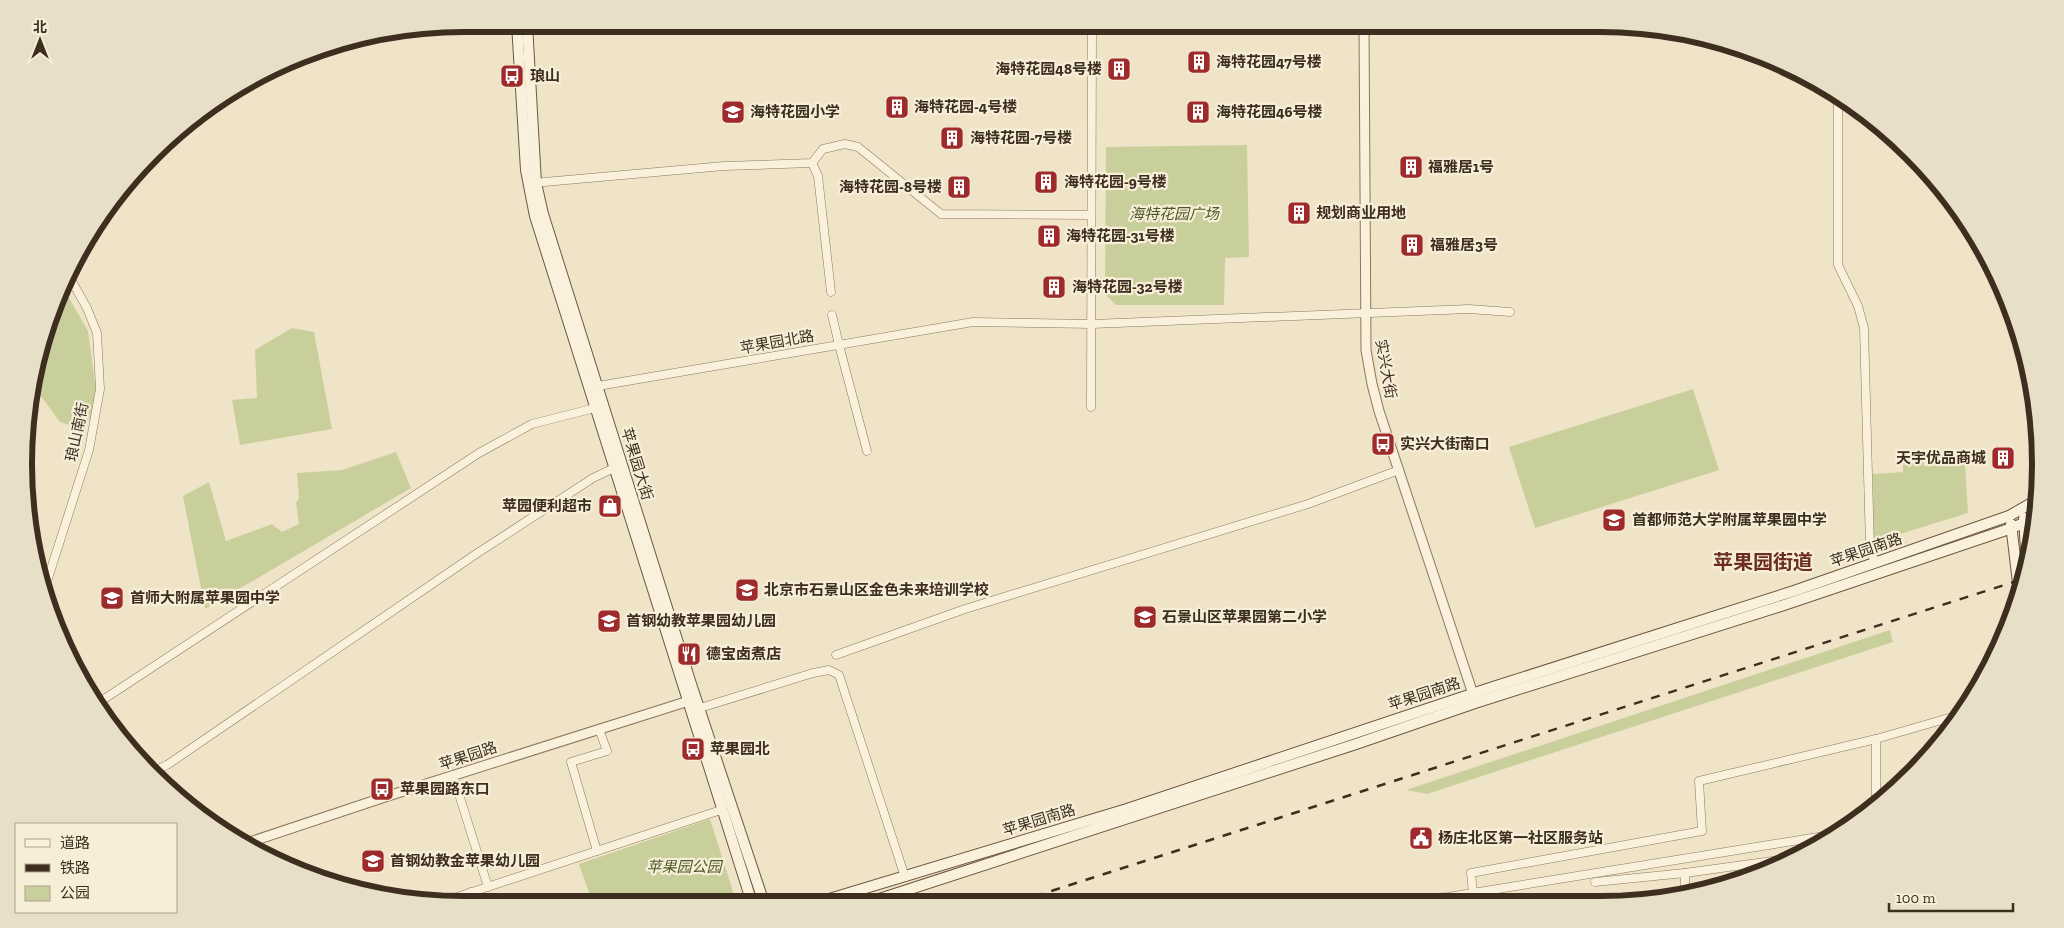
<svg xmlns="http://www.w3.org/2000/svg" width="2064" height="928" font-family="'Zilla Slab','Noto Sans SC',serif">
  <rect width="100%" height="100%" fill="#f0e4c8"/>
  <!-- green -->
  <g fill="#c9cf9b">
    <polygon points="1247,145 1249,257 1225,258 1224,305 1116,305 1105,294 1106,147"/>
    <polygon points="63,297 69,298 88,331 98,406 82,429 60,422 32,384 32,378"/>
    <polygon points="292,328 314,332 332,429 240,445 232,400 257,398 255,350"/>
    <polygon points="1693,389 1719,470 1535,528 1509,447"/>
    <polygon points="396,452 411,488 205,609 183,496 209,482 226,541 272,524 282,532 299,524 296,503 299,498 297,473 342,470"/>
    <polygon points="1923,460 1924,466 1965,464 1968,513 1874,542 1873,474 1903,472 1903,461"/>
    <polygon points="1890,630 1893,642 1427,794 1406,790"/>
    <polygon points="710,819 736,901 735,903 593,904 579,864"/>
  </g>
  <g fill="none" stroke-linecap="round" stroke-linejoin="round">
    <!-- minor casing -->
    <g stroke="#8d765c" stroke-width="9">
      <g id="minor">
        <polyline points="1838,95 1838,265 1858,306 1864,328 1870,547 1875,563"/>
        <polyline points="812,163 818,176 831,292"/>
        <polyline points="533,183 724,166 812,163 823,149 845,144 858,147 941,214 1091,215"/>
        <polyline points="832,315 839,345 867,451"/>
        <polyline points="598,386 973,322 1092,324 1469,309 1510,312"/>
        <polyline points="1091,407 1092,24"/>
        <polyline points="44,591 89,450 100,389 97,333 87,308 70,278"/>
        <polyline points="836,655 965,609 1308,504 1399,470"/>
        <polyline points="98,703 479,453 532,424 599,407"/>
        <polyline points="700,708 813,673 829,670 839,675 905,877"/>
        <polyline points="154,771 167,765 476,554 593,478 618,466"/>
        <polyline points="453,775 488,887"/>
        <polyline points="1876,806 1876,739 1959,715"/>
        <polyline points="597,851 571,762 607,751 599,729"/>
        <polyline points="1685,873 1780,860 1780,864"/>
        <polyline points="1595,882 1685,873 1685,893"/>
        <polyline points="471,892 475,904"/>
        <polyline points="1473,893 1471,873 1702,831 1699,781 1876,739"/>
        <polyline points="1377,901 1448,897 1830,835"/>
        <polyline points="442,902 721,810"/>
      </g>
    </g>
    <!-- tertiary casing -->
    <g stroke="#8d765c" stroke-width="11">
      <g id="tertiary">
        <polyline points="1364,24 1366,350 1372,384 1379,411 1475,700"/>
        <polyline points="250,842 385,797 695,699"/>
      </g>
    </g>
    <!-- secondary casing -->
    <g stroke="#6f573f" stroke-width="12">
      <g id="secondary">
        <polyline points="517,24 526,170 535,216 752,903"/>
        <polyline points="527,24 536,183 543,214 691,684 764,903"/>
        <polyline points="2024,518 2027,565"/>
        <polyline points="2011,524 2019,591"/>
        <polyline points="816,903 1127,809 1490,688 1794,591 2009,516 2037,500"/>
        <polyline points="867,903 1356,744 1475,703 1784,605 2012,528 2035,518"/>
      </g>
    </g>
    <!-- minor -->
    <use href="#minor" stroke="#faf1dc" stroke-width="8"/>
    <!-- tertiary -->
    <use href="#tertiary" stroke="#faf1dc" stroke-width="9"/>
    <!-- secondary -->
    <use href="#secondary" stroke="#faf1dc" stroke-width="10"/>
    <!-- rail -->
    <polyline stroke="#3d2e20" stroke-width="2.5" stroke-dasharray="9 9" stroke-linecap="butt" points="1017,902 2023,579"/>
  </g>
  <!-- icons -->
  <defs>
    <g id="building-square" transform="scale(1.25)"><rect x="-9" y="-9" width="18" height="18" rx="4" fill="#9e2a2b" stroke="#f7eed8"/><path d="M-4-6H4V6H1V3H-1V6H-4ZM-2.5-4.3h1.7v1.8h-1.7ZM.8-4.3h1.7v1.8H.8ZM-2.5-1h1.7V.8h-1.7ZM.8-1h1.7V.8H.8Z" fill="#fff"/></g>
    <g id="bus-square" transform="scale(1.25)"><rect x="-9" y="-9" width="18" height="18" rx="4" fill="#9e2a2b" stroke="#f7eed8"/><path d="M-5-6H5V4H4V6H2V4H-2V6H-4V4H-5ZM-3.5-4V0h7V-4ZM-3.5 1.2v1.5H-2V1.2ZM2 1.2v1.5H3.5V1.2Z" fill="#fff"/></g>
    <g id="school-square" transform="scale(1.25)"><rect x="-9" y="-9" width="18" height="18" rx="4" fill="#9e2a2b" stroke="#f7eed8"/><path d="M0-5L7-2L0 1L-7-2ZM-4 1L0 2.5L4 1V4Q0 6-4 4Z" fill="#fff"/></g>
    <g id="shop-square" transform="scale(1.25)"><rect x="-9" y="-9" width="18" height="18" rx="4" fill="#9e2a2b" stroke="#f7eed8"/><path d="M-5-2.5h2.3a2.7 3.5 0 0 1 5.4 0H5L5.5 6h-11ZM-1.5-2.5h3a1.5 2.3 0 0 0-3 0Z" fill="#fff"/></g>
    <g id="restaurant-square" transform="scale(1.25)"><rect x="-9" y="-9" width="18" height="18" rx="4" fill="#9e2a2b" stroke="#f7eed8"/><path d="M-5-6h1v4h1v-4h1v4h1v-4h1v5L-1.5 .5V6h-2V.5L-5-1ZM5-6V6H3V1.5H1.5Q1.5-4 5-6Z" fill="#fff"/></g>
    <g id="civic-square" transform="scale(1.25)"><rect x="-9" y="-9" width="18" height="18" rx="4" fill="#9e2a2b" stroke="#f7eed8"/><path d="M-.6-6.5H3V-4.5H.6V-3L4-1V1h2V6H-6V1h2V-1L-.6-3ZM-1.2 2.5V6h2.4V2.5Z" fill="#fff"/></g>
  </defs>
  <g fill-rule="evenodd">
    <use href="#building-square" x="1199" y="62"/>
    <use href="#building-square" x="1119" y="69"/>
    <use href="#bus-square" x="512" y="76"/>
    <use href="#building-square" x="897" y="107"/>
    <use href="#school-square" x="733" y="112"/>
    <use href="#building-square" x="1198" y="112"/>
    <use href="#building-square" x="952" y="138"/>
    <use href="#building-square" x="1411" y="167"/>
    <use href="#building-square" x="1046" y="182"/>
    <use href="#building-square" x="959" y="187"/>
    <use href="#building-square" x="1299" y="213"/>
    <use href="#building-square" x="1049" y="236"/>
    <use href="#building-square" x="1412" y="245"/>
    <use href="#building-square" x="1054" y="287"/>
    <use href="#bus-square" x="1383" y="444"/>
    <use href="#building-square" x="2003" y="458"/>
    <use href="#shop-square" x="610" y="506"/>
    <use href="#school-square" x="1614" y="520"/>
    <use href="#school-square" x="747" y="590"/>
    <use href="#school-square" x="112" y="598"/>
    <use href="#school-square" x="1145" y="617"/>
    <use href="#school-square" x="609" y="621"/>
    <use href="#restaurant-square" x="689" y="654"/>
    <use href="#bus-square" x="693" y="749"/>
    <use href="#bus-square" x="382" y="789"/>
    <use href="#civic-square" x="1421" y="838"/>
    <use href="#school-square" x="373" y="861"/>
  </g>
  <g text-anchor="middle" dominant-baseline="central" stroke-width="4.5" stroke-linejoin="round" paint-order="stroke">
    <!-- poi labels -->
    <g font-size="15" font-weight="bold" fill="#3d2e20" stroke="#f7eed8" text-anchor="start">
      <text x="1216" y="62">海特花园47号楼</text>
      <text x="1102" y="69" text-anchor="end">海特花园48号楼</text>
      <text x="530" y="76">琅山</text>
      <text x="914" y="107">海特花园-4号楼</text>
      <text x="750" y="112">海特花园小学</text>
      <text x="1216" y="112">海特花园46号楼</text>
      <text x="970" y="138">海特花园-7号楼</text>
      <text x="1428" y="167">福雅居1号</text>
      <text x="1064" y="182">海特花园-9号楼</text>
      <text x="942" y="187" text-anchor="end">海特花园-8号楼</text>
      <text x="1316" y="213">规划商业用地</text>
      <text x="1066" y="236">海特花园-31号楼</text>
      <text x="1430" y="245">福雅居3号</text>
      <text x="1072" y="287">海特花园-32号楼</text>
      <text x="1400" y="444">实兴大街南口</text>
      <text x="1986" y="458" text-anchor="end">天宇优品商城</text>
      <text x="592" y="506" text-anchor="end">苹园便利超市</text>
      <text x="1632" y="520">首都师范大学附属苹果园中学</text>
      <text x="764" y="590">北京市石景山区金色未来培训学校</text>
      <text x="130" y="598">首师大附属苹果园中学</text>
      <text x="1162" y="617">石景山区苹果园第二小学</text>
      <text x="626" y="621">首钢幼教苹果园幼儿园</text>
      <text x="706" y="654">德宝卤煮店</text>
      <text x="710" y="749">苹果园北</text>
      <text x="400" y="789">苹果园路东口</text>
      <text x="1438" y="838">杨庄北区第一社区服务站</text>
      <text x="390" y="861">首钢幼教金苹果幼儿园</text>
    </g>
    <!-- park labels -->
    <g font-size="15" font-style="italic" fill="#4d5a26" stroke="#f7eed8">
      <text x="1174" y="214">海特花园广场</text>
      <text x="684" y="867">苹果园公园</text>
    </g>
    <!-- street labels -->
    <g font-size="15" fill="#3d2e20" stroke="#f7eed8">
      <text transform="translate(777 342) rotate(-10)">苹果园北路</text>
      <text transform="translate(1386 369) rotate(80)">实兴大街</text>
      <text transform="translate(77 432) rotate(-78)">琅山南街</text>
      <text transform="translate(637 464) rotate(73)">苹果园大街</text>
      <text transform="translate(1866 550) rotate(-19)">苹果园南路</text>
      <text transform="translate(1424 694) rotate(-18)">苹果园南路</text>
      <text transform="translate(468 756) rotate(-18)">苹果园路</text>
      <text transform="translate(1039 820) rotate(-17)">苹果园南路</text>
    </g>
    <!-- district labels -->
    <g font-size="20" font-weight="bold" fill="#6b2e1e" stroke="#f7eed8">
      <text x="1763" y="562">苹果园街道</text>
    </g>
  </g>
  <!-- crop -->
  <path d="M0 0H2064V928H0ZM464 32H1600A432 432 0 0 1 2032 464V464A432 432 0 0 1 1600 896H464A432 432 0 0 1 32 464V464A432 432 0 0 1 464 32Z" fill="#e8dfc9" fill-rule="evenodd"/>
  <path fill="none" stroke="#3d2e20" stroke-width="6" d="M464 32H1600A432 432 0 0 1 2032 464V464A432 432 0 0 1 1600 896H464A432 432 0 0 1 32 464V464A432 432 0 0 1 464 32Z"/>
  <!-- legend -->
  <rect x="15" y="823" width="162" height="90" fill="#f7eed8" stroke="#ada18e"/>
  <rect x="25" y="839" width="25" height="8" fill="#faf1dc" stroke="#ada18e"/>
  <text x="60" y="848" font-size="15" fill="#3d2e20">道路</text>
  <rect x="25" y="864" width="25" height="8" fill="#3d2e20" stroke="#ada18e"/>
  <text x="60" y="873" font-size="15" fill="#3d2e20">铁路</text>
  <rect x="25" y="886" width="25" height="15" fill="#c9cf9b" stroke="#ada18e"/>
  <text x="60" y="898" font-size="15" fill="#3d2e20">公园</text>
  <!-- north arrow -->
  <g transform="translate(40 40)" stroke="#f7eed8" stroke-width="4" paint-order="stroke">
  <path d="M0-4L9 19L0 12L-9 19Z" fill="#3d2e20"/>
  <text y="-8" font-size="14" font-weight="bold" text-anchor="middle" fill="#3d2e20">北</text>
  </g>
  <!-- scale -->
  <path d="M1889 903v8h124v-8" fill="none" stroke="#3d2e20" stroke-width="2.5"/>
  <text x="1896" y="903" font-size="15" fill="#3d2e20" stroke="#f7eed8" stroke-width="4" paint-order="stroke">100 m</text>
</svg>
